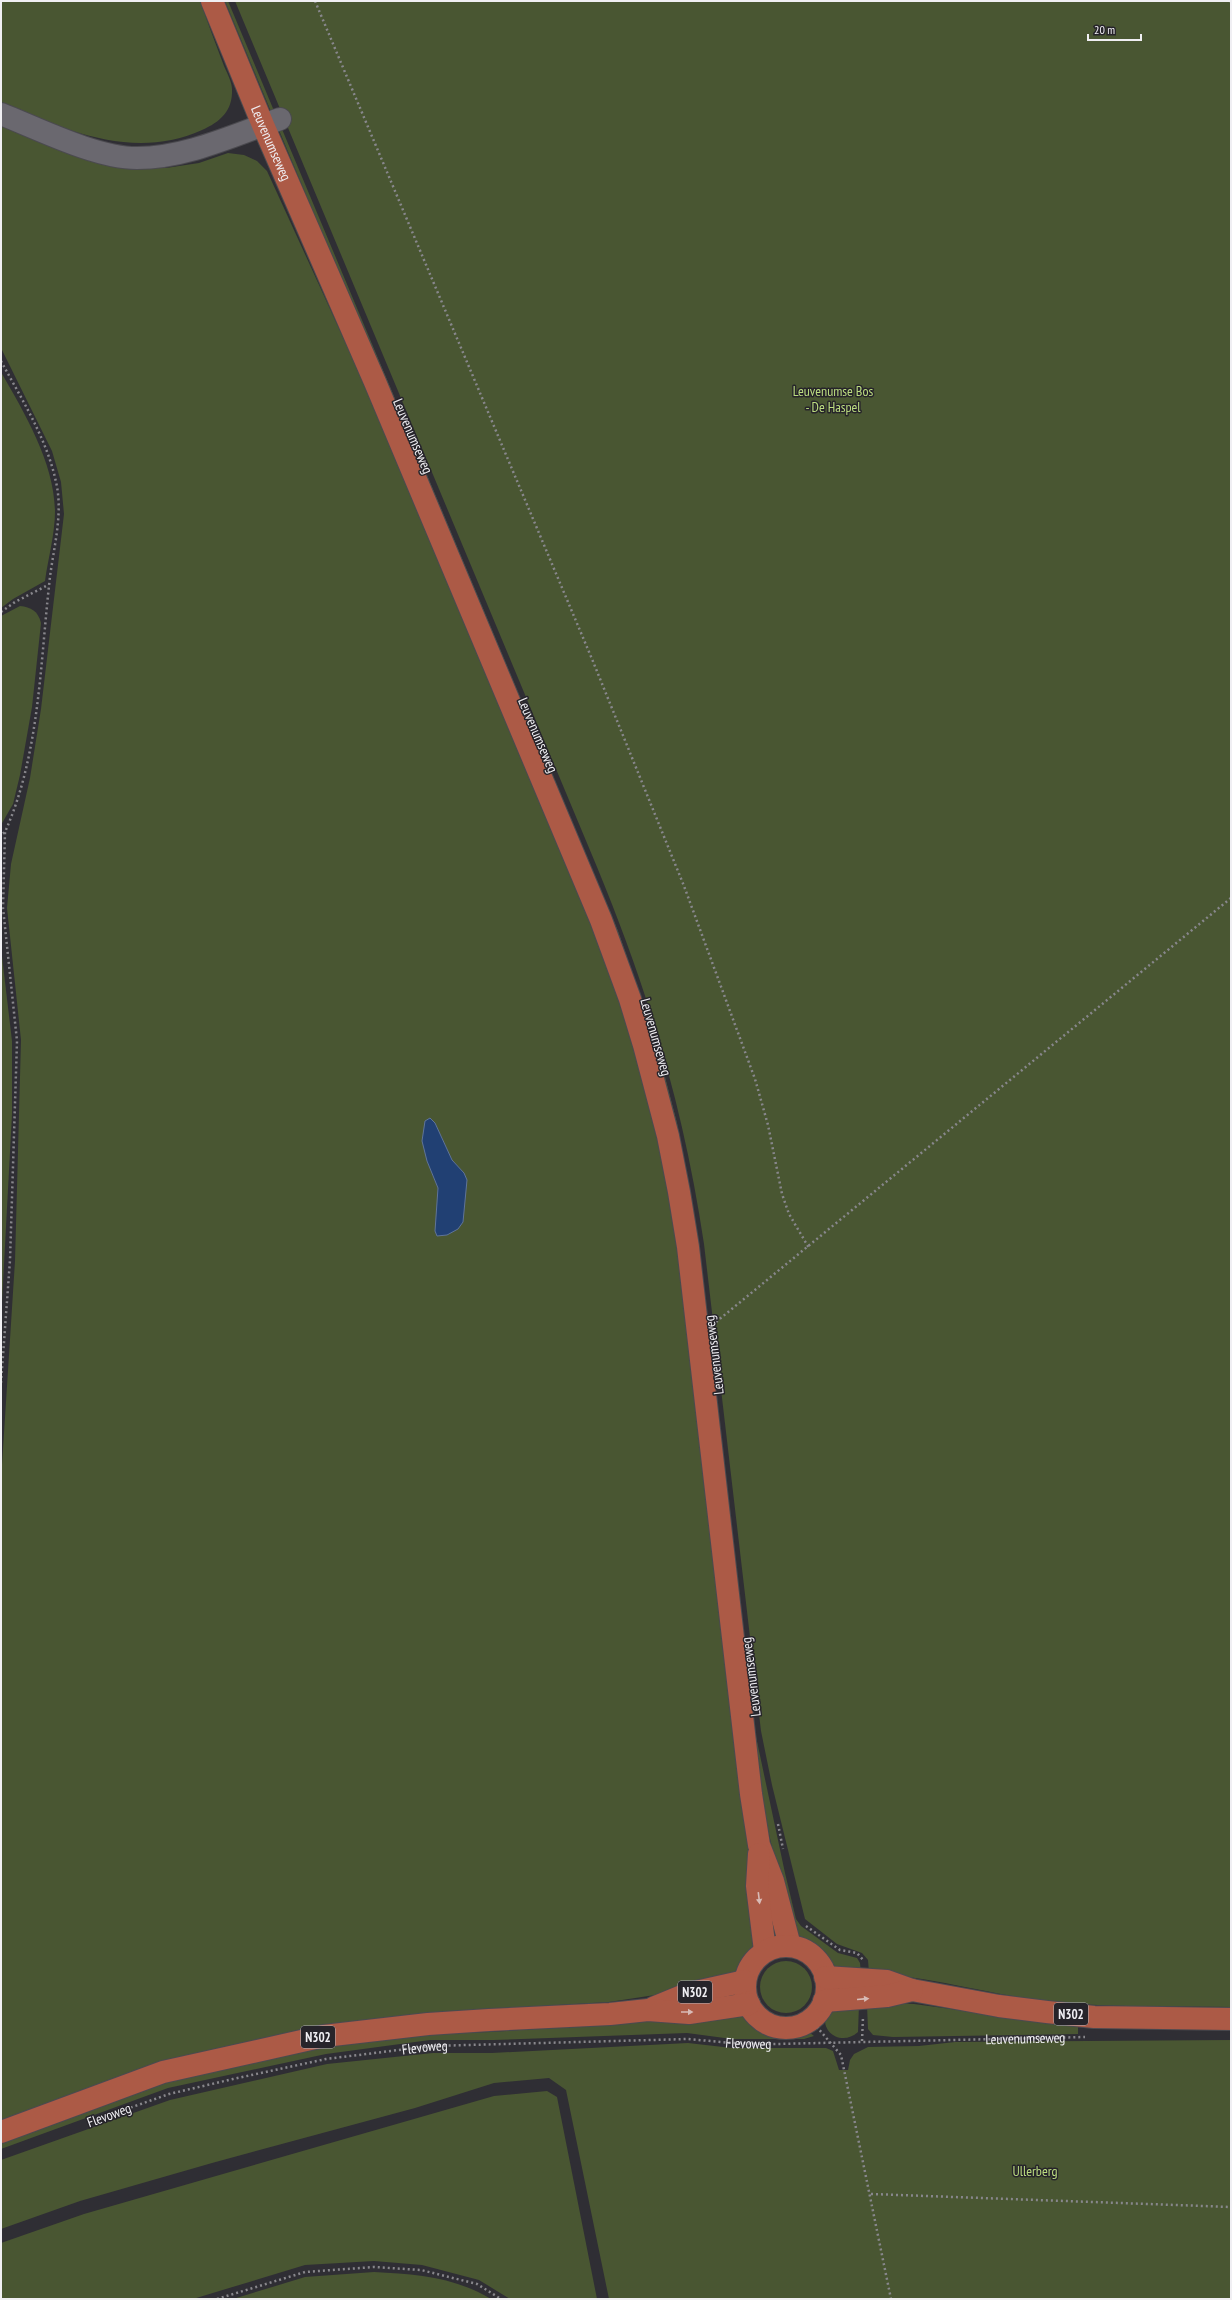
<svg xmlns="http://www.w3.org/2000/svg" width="1232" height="2300" font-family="'PT Sans Narrow',sans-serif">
  <rect width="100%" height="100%" fill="#2f2e34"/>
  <!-- green -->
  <g fill="#495632" fill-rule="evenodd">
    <path d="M1,1h199c8,22 16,44 24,65 3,7 8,16 8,23 1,22 -12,33 -30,41 -69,31 -135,0 -201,-26z"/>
    <polygon points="225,1 228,1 277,118 274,119"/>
    <path d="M235,1h996v2006c-62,-1 -124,1 -185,-6 -60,-7 -117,-25 -177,-28l-1,-13 -6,-7 -25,-9 -32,-25 -33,-134 -11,-54 -57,-487c-20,-135 -55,-251 -107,-377z"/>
    <path d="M1,122l137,46h28l33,-5 29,-10 16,2 13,6 10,10 106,232 200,473 63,171 35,148 17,127 68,591 -1,35 -22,27 -78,20 -46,7 -183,11 -105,14 -96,20 -75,18 -149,56v-641l14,-219 6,-221 -14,-132 4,-44 19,-86 11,-69 23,-195 -3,-32 -9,-31 -51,-103zM435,1123l17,37 12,13 -27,28 1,-13 -11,-27z"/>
    <polygon points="279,122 618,931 656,1042 677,1123 699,1245 686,1188 486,624 276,123"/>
    <path d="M1,372c24,42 53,90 54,139 0,23 -7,48 -10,70l-32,18 -12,9z"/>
    <path d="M20,606c11,1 18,5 21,17l-9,84 -12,68 -7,29 -12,21v-209z"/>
    <polygon points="1,948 12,1041 12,1114 1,1321"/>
    <polygon points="709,1333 755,1732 785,1873 796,1919 801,1926 838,1953 857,1958 860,1963 861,1973 832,1967 815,1948 800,1939 795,1933 788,1916 759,1791 706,1336"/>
    <circle cx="786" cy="1987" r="26"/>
    <polygon points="890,2003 914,2004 1078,2026 1078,2034 893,2037 873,2035 868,2029 867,2005"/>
    <path d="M859,2005l-1,27c-15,14 -38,2 -32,-18l8,-6z"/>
    <path d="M744,2015c12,9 22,17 37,19 12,2 23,-7 33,2l-10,3h-72l-45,-6 -194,7h-63l-104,14 -158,34 -167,61v-5l165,-61 65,-18 94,-18 104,-13 61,-2z"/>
    <polygon points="1231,2040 1231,2299 609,2299 566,2090 549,2078 494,2083 415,2108 212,2163 80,2201 1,2229 1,2160 170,2100 327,2064 433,2053 492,2053 688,2043 732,2048 826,2048 833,2051 839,2070 848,2070 850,2060 854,2054 868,2047 919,2046 955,2042"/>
    <polygon points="547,2091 557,2097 597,2299 510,2299 479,2280 422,2265 374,2261 305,2265 193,2299 1,2299 1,2243 84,2214 494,2096"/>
    <path d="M374,2272c41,2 81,5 117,27h-258l72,-22z"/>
  </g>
  <!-- water -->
  <polygon fill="#214073" stroke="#5f7499" points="430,1118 435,1123 452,1160 464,1173 467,1180 463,1222 458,1229 447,1235 437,1236 435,1231 438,1188 427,1161 422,1141 425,1121"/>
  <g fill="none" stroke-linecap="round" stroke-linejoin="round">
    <!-- minor casing -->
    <g stroke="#4b4a4f" stroke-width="24">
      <path id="minor" d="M1,114c38,15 95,44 136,44 49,0 97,-23 143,-39"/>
    </g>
    <!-- major casing -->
    <g stroke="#4b4a4f" stroke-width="24">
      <g id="major">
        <path id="s2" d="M212,1l51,124 112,257 226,538 29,79 14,46 24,91 11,56 9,55 63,547 8,51 14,36 17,65"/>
        <polyline points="759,1854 757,1886 765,1951"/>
        <circle cx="786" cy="1987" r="41"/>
        <polyline points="825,1977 887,1981 912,1990 999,2006 1047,2012 1094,2017 1231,2019"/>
        <polyline points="824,2001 887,1996 912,1990"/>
        <polyline points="653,2008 687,1994 745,1981"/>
        <polyline points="1,2132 163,2072 324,2036 428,2024 489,2020 610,2014 648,2010 689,2013 749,2004"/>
      </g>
    </g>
    <!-- path -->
    <g stroke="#88878c" stroke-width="2.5" stroke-dasharray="2 3" stroke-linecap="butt">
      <polyline points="315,1 592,659 684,886 755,1079 768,1125 782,1194 789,1214 809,1248"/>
      <polyline points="1229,1 1231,1"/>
      <path d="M1,361c20,37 46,78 55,121 8,34 -4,70 -7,104 -9,82 -10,170 -44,246l-4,3"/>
      <polyline points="1,612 15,602 48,585"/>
      <polyline points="716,1322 1231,898"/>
      <polyline points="1,1383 10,1260 17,1041 3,908 5,832"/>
      <polyline points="778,1824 783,1849"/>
      <polyline points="806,1926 840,1950 857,1953 864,1961"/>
      <polyline points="810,2019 841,2055 891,2299"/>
      <polyline points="862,2041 863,2017"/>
      <path id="s1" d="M93,2121l76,-27 64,-15 93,-20 105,-13 257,-7 44,4 43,1 310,-7"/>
      <polyline points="871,2194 1231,2207"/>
      <polyline points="217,2299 305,2272 374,2267 421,2270 477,2284 501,2299"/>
    </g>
    <!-- minor -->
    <use href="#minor" stroke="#6a686f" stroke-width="22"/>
    <!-- major -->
    <use href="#major" stroke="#ac5a46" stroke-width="22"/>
  </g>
  <!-- one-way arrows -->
  <defs><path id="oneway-solid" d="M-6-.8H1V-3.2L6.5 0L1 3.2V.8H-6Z"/></defs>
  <g fill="#d8bbb6">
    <use href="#oneway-solid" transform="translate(759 1898) rotate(83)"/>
    <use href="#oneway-solid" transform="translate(863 1999) rotate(-5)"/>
    <use href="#oneway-solid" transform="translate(687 2012)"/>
  </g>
  <g text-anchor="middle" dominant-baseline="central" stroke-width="3" stroke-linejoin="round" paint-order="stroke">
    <!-- shield labels -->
    <g fill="#26242a" stroke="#b3b2b7" stroke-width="1">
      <rect x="678" y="1981" width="34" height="22" rx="3"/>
      <rect x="1054" y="2003" width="34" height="22" rx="3"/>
      <rect x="301" y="2026" width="34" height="22" rx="3"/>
    </g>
    <g font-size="13" font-weight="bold" fill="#f0eff3">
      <text x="695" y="1992">N302</text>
      <text x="1071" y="2014">N302</text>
      <text x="318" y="2037">N302</text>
    </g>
    <!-- street labels -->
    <g font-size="14" fill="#f0eff3" stroke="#26242a">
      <text stroke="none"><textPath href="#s2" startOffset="154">Leuvenumseweg</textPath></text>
      <text transform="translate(413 436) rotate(67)">Leuvenumseweg</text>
      <text transform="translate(538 735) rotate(67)">Leuvenumseweg</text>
      <text transform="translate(656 1037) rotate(74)">Leuvenumseweg</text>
      <text transform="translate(714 1355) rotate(-97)">Leuvenumseweg</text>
      <text transform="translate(751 1677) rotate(-97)">Leuvenumseweg</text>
      <text stroke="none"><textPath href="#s1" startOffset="942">Leuvenumseweg</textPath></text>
      <text stroke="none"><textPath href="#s1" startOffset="665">Flevoweg</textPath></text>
      <text stroke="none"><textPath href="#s1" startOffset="341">Flevoweg</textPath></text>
      <text transform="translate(109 2115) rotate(-20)">Flevoweg</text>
    </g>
    <!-- park labels -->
    <g font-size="14" fill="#bcdd80" stroke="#26242a">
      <text x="833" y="391">Leuvenumse Bos<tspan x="833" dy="16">- De Haspel</tspan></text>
      <text x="1035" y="2171">Ullerberg</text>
    </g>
  </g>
  <!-- border -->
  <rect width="1232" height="2300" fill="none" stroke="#f0eff3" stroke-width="4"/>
  <!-- scale -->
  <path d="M1088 34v6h53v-6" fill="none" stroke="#f0eff3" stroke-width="2"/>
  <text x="1094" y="34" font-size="12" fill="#f0eff3" stroke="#26242a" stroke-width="3" paint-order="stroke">20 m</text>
</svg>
